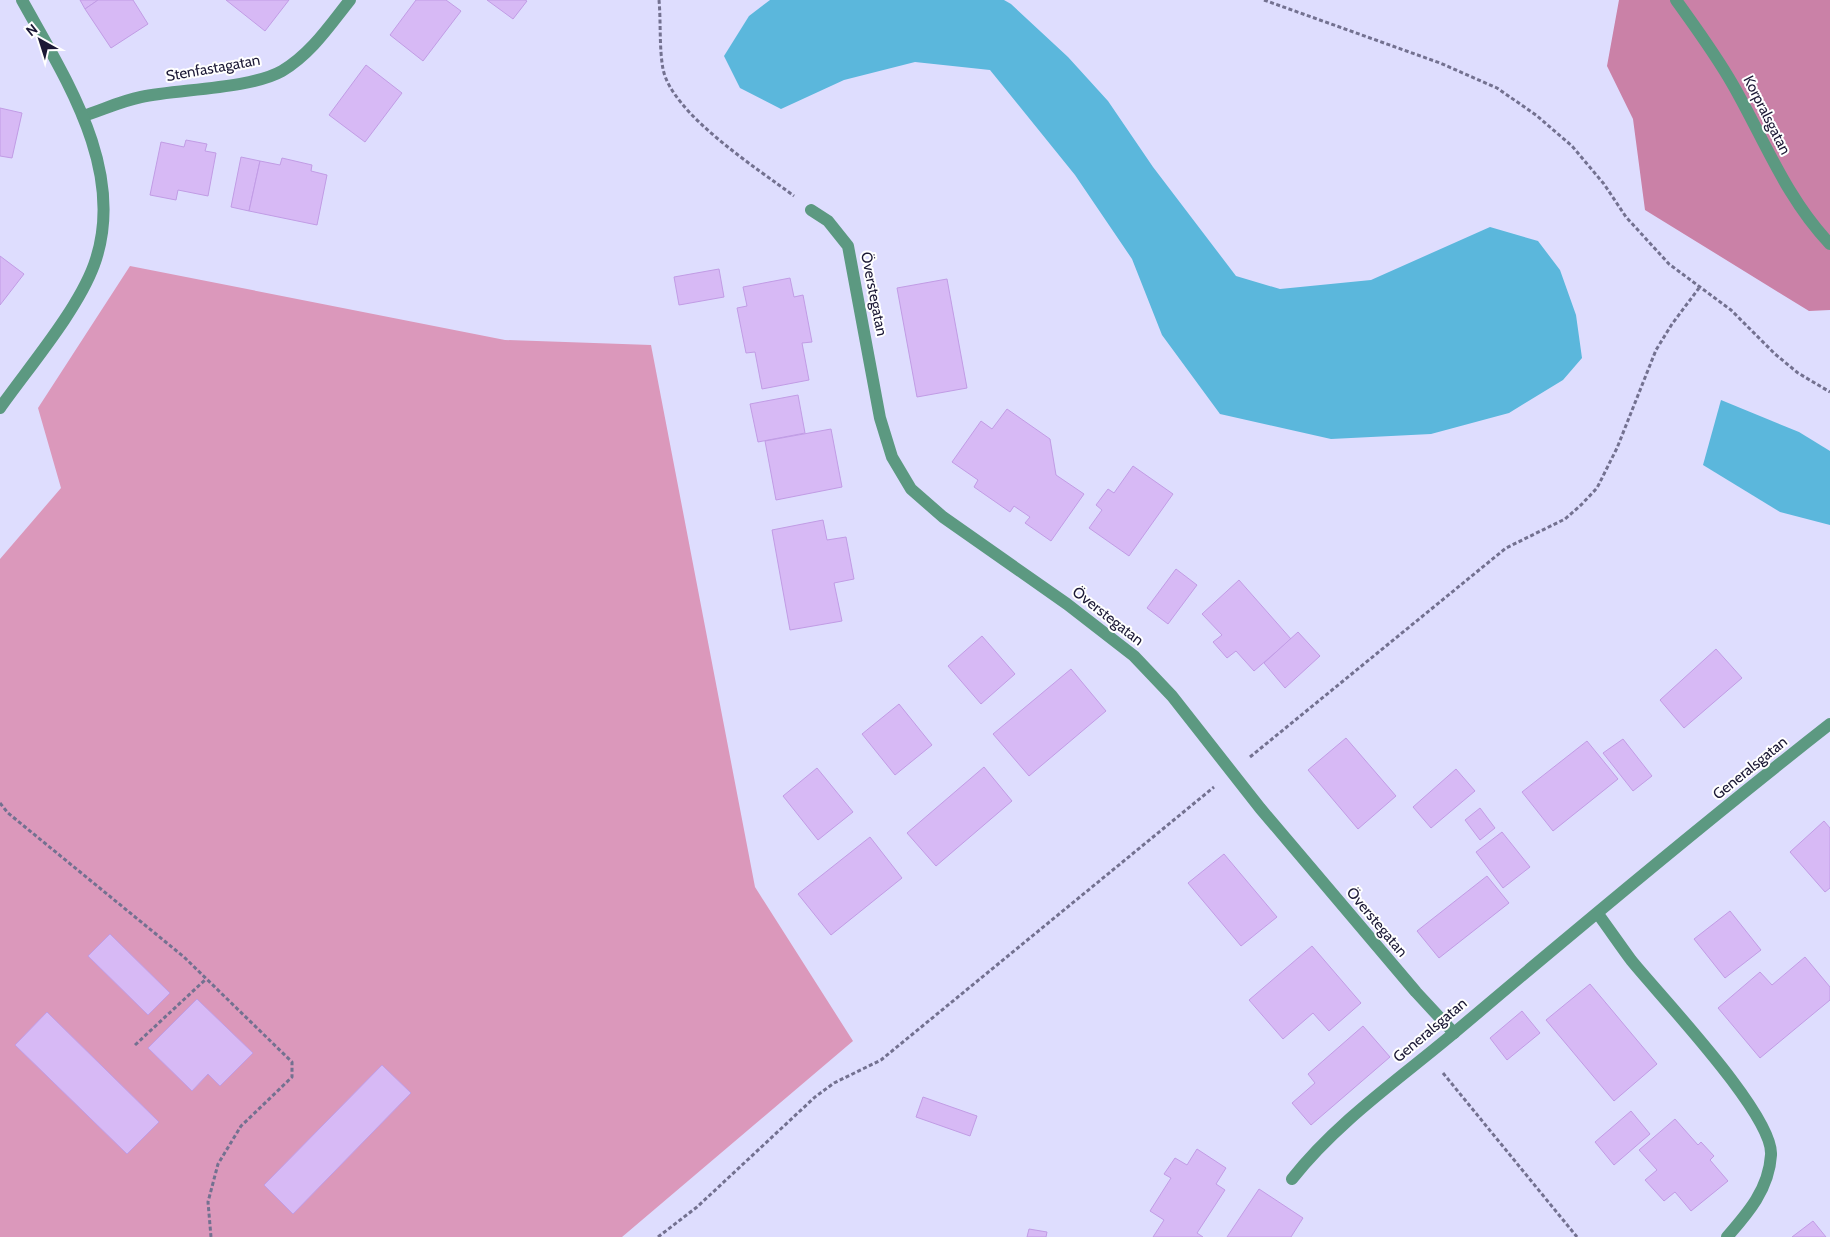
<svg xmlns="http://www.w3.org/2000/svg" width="1830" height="1237" font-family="Cabin,sans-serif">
  <rect width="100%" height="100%" fill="#deddfe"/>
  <!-- green -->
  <polygon fill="#db98bb" points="130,266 505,340 651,345 755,887 853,1041 622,1237 0,1237 0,559 61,488 38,408"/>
  <!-- forest -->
  <polygon fill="#ca81a7" points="1619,0 1830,0 1830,310 1809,311 1645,210 1633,119 1607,66"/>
  <!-- water -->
  <g fill="#5bb7dc">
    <polygon points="770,0 1004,0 1011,4 1068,57 1108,101 1153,167 1236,276 1280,289 1371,280 1490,227 1538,241 1560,270 1576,315 1582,358 1563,380 1509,413 1431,434 1331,439 1220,414 1162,335 1132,259 1075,175 990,70 915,62 844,80 781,109 740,88 724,56 749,16"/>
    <polygon points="1721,400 1799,432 1830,451 1830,525 1780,512 1703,465"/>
  </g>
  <!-- building -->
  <g fill="#d7b9f5" stroke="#c19ce5">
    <polygon points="80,0 98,0 85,9"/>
    <polygon points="98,0 133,0 148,24 111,48 85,9"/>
    <polygon points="226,0 289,0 265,31"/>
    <polygon points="416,0 446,0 461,11 423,61 390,35"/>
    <polygon points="487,0 525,0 527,1 513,19"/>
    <polygon points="366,65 402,93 365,142 329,115"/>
    <polygon points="0,108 22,113 12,158 0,156"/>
    <polygon points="186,140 207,144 205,151 216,153 208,196 178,190 176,200 150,195 161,142 184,147"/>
    <polygon points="241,157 260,161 249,211 231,207"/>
    <polygon points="282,158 312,165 311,171 327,175 317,225 249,211 260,161 280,165"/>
    <polygon points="0,256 24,274 0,305"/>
    <polygon points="719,269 724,297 679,305 674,277"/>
    <polygon points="790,278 794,297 803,295 812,342 802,343 809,380 762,389 755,352 746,353 737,308 747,306 743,287"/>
    <polygon points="947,279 967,388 917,397 897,288"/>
    <polygon points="798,395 805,433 758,442 750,404"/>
    <polygon points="1007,409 1050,439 1056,475 1084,494 1051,541 1025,523 1030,517 1014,506 1010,512 974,487 978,480 952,462 981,421 992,429"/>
    <polygon points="831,429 842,487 776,500 765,441"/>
    <polygon points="1133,466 1173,494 1129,556 1089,528 1102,510 1096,505 1108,489 1114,493"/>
    <polygon points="823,520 827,540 846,537 854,579 834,583 842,621 790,630 772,530"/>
    <polygon points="1176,569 1197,585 1168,624 1147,608"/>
    <polygon points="1239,580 1291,639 1254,671 1236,651 1227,658 1213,642 1222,635 1202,614"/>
    <polygon points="1298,632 1320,656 1285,688 1264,663"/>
    <polygon points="982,636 1015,674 981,704 948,666"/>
    <polygon points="1716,649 1742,678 1684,728 1660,700"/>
    <polygon points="1071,669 1106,711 1029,776 993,734"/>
    <polygon points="899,704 932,745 895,775 862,734"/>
    <polygon points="1346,738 1396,796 1358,829 1308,770"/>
    <polygon points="1623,739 1652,776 1633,791 1603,753"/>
    <polygon points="1587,741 1618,779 1553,831 1522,792"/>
    <polygon points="984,767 1012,801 936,866 907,833"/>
    <polygon points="817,768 853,812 818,840 783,796"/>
    <polygon points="1456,769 1475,791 1431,828 1413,807"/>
    <polygon points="1480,808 1495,828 1480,840 1465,820"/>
    <polygon points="1824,821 1830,828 1830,888 1825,892 1790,852"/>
    <polygon points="1502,832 1530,867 1503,888 1476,852"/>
    <polygon points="870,837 902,878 831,935 798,894"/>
    <polygon points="1224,854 1277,917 1241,946 1188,883"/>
    <polygon points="1487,876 1509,903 1439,958 1417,931"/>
    <polygon points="1730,911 1761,950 1725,978 1694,939"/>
    <polygon points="110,934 170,993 148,1015 88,956"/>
    <polygon points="1312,946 1361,1003 1329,1031 1313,1013 1283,1039 1249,1000"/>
    <polygon points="1805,957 1830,987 1830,1000 1760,1058 1718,1008 1760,972 1772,985"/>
    <polygon points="1590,984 1657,1064 1614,1101 1546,1020"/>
    <polygon points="197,999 253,1053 220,1086 208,1074 192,1091 148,1048"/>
    <polygon points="1522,1011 1540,1033 1507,1060 1490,1038"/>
    <polygon points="47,1012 159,1122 127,1154 15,1045"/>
    <polygon points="1363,1026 1390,1057 1311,1125 1292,1103 1315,1083 1308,1074"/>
    <polygon points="382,1065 411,1093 293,1214 264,1185"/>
    <polygon points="923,1097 977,1116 970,1136 916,1117"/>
    <polygon points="1631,1111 1650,1134 1614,1165 1595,1142"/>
    <polygon points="1675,1119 1698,1145 1701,1142 1714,1156 1710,1160 1728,1181 1691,1211 1675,1192 1664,1201 1645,1180 1657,1170 1639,1150"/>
    <polygon points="1197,1149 1226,1168 1216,1184 1225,1190 1197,1233 1203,1237 1153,1237 1164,1220 1150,1211 1171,1178 1164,1174 1175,1158 1187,1165"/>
    <polygon points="1259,1189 1303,1218 1291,1237 1227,1237"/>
    <polygon points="1813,1221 1826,1237 1792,1237"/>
    <polygon points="1029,1229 1047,1232 1046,1237 1027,1237"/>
  </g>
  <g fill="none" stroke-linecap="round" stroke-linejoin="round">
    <!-- path -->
    <g stroke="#737190" stroke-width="3" stroke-dasharray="4 2.5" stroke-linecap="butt">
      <path d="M659,0c2,22 0,47 4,69 9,45 95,100 131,127"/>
      <polyline points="1264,0 1440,63 1497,88 1536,115 1572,146 1604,184 1626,217 1669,264 1731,310 1775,354 1798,373 1830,392"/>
      <polyline points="1250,757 1506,548 1565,519 1581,505 1597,488 1617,448 1656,350 1672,324 1699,288"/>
      <polyline points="0,803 8,813 184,957 292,1062 292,1077 241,1126 218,1164 208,1202 211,1237"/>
      <polyline points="135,1045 206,979"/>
      <polyline points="1443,1073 1577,1237"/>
      <polyline points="658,1237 697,1207 815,1097 834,1083 881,1060 1214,787"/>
    </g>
    <!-- minor -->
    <g stroke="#5c9981" stroke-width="12">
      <path d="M1676,0c20,28 40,55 57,85 31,54 53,113 97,159"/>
      <path d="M83,116c19,-6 38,-15 58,-19 38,-8 109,-8 141,-26 29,-17 48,-46 68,-71"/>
      <polyline points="811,210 828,221 848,246 880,418 892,457 911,489 943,517 1067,604 1134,656 1172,696 1260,808 1416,992 1454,1033"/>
      <path d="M0,408c29,-41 77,-97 94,-143 34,-93 -29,-187 -72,-265"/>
      <path d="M1598,914c11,15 22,31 33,46 29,36 143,155 140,195 -2,34 -23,58 -44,82"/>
      <path d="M1292,1179c45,-57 106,-99 162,-146 124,-105 248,-209 376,-309"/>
    </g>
  </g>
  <g text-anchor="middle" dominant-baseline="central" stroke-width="4" stroke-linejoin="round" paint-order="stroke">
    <!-- street labels -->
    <g font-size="15" fill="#1b1835" stroke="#fff">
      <text transform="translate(213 68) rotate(-10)">Stenfastagatan</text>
      <text transform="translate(1767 115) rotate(63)">Korpralsgatan</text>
      <text transform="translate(874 294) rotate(79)">Överstegatan</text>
      <text transform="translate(1108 616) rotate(38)">Överstegatan</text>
      <text transform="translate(1750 768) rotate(-39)">Generalsgatan</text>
      <text transform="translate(1377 922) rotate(50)">Överstegatan</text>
      <text transform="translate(1430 1030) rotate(-40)">Generalsgatan</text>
    </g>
  </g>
  <!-- north arrow -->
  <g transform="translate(40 40) rotate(321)" stroke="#ffffff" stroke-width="4" paint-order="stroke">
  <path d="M0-4L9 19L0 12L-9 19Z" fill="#1b1835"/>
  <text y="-8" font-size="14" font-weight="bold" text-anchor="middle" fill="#1b1835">N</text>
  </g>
</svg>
